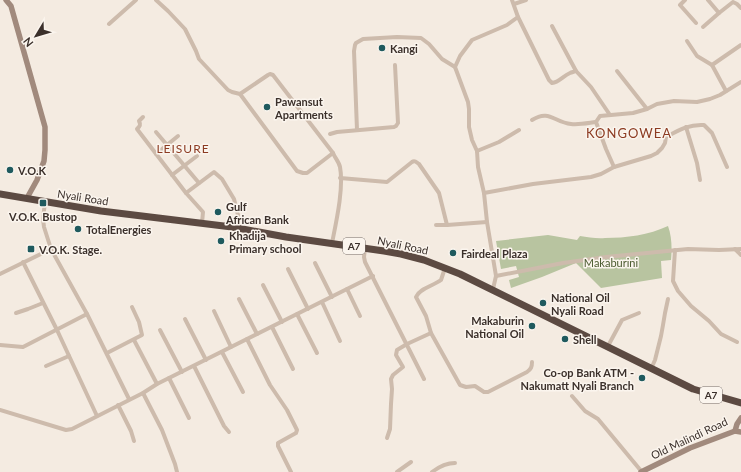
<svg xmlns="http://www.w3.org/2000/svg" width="741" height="472" font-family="Lato,sans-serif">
  <rect width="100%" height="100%" fill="#f4ebe1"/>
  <!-- green -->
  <path fill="#b8c4a0" d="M668,226c4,11 4,23 3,34l-10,1 1,17 -61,10 -25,-25 -34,14 -31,11 -2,-8 10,-3 -3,-11 -15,3 -5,-28 52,-6 29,5 3,-4c8,1 17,3 25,2 21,0 44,-3 63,-12z"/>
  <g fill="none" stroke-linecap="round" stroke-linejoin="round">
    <!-- street -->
    <g stroke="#cdbbac" stroke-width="4">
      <polyline points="156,0 168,11 185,29 196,51 199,59 228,90 232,92 240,94 297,171 303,173 307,173 333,153"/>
      <path d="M512,0l6,17 31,63 3,3c7,-1 11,-7 18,-10 2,-1 4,-1 6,-2l15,16 19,28"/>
      <polyline points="685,0 680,5 696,23"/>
      <polyline points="708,0 719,13 733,2 737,4 741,8"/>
      <polyline points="514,4 526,0"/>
      <polyline points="109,24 136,0"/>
      <polyline points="552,26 576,71"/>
      <polyline points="703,27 719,13"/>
      <polyline points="687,41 697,56 712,65"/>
      <polyline points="455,67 460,56 472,40 507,25 518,17"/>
      <polyline points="617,71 647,109"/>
      <polyline points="726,91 712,65 741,45"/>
      <path d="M240,94l28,-19 2,-1 3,1 60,78c2,5 6,9 7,14 4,21 -4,56 -8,76"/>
      <path d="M143,117l-4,4c2,4 1,5 -2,8l49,64"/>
      <path d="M532,120c17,-11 22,2 39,4 8,1 17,-1 25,-2"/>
      <polyline points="686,127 697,163 700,180"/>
      <polyline points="357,130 354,51 355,45 356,43 363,39 397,37 421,38 429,44 442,59 455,67 468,102 469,109 469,127 472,140 477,151 478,167 484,193"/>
      <polyline points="330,134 337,132 394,127 396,126 398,123 395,65"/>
      <polyline points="178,136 167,145 199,183"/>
      <polyline points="477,151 499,142 519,130"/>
      <polyline points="156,154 167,145 156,132"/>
      <polyline points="614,167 606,149 596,122 600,116 633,113 647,109 657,104 674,101 697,102 710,99 720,95 741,82"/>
      <polyline points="172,175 197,156"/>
      <path d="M340,178l47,4 25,-20c3,-2 4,0 7,2l20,29 8,32"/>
      <polyline points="45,202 43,219 44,227 51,249 87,314 129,399"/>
      <polyline points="202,223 203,212 186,193 214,172 222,179 234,199 238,215 235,228"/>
      <polyline points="436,225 447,225 487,222"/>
      <polyline points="365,248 364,257 365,262 424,379"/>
      <polyline points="735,249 741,255"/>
      <polyline points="675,250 673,281 678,291 691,306 709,321 721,334 737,342"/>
      <polyline points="23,262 57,330 97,416"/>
      <polyline points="315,263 332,297"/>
      <path d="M445,268l-4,12c-8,6 -21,8 -25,17l10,19 5,17 29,52 6,2 9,-1 9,6h4l39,-20c4,-3 5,-5 5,-10"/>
      <polyline points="288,269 308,309"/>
      <polyline points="0,274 51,249"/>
      <polyline points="496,276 563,263 606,257 688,249 719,250 741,249"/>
      <polyline points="263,285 282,322"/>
      <polyline points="347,289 360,316"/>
      <path d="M493,289l3,-13 -9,-54 -3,-29 49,-9 58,-7 10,-3 13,-7 37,-11 6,-3 5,-5 3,-5 1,-6c13,-7 23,-13 38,-12l8,8 15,34"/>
      <polyline points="239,299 257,334"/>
      <polyline points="322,302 340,341"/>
      <polyline points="214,311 231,347"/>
      <polyline points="16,313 28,309 43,303"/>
      <polyline points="297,314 317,353"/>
      <polyline points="185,319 206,360"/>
      <polyline points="272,327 293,369"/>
      <polyline points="160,330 182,372"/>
      <polyline points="247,339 270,385 287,410 297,430 296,433 278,443 278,446 291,472"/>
      <polyline points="134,340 157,384"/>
      <polyline points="0,345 23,347 87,314"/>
      <polyline points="608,346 622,320 639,313"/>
      <polyline points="222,352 243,392"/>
      <polyline points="107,353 142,335 139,322 132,307"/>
      <polyline points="46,366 69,356"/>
      <polyline points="194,366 224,426 229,432"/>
      <polyline points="651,369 655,360 661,336 663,325 665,313 668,299"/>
      <polyline points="169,378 189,418"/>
      <polyline points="143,393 162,430 175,464 177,472"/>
      <polyline points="572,396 585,411 598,419 642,472"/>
      <polyline points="118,405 131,431 134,441"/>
      <polyline points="0,410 66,430 72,429 143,393 157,384 373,276"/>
      <polyline points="387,438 390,429 391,404 392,389 391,379 393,375 403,367 396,355 397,350 407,344 431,333"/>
      <polyline points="397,472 411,462"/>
      <path d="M432,472c8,-6 14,-9 23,-9"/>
    </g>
    <!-- secondary -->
    <g stroke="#a18a7d" stroke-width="5.5">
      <polyline points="6,0 11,6 45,127 45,150 44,161 37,180 27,198"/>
      <polyline points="735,431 741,432"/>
      <polyline points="641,472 690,448 735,431 737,424 741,418"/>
    </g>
    <!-- highway -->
    <polyline stroke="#5c4a42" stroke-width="7" points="0,194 101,211 232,227 286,237 384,251 401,254 424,260 460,274 693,389 741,403"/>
  </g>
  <!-- markers -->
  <g fill="#1f5a5e" stroke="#fbf5ee" stroke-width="1.5">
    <circle cx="382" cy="48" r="4"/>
    <circle cx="267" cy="107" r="4"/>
    <circle cx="10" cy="170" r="4"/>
    <rect x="39" y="199" width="8" height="8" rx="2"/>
    <circle cx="218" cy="212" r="4"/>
    <circle cx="78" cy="229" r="4"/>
    <circle cx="221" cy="241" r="4"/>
    <rect x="27" y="245" width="8" height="8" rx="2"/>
    <circle cx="453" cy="253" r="4"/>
    <circle cx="543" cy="303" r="4"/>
    <circle cx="532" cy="326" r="4"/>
    <circle cx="565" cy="339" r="4"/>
    <circle cx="642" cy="378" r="4"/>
  </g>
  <g text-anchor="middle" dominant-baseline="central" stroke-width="3" stroke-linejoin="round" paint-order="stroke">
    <!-- shield labels -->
    <g fill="#fbf5ee" stroke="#756b66" stroke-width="1">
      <rect x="343" y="238" width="22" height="16" rx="3"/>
      <rect x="700" y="387" width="22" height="16" rx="3"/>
    </g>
    <g font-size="10" font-weight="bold" fill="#3b302b">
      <text x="354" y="246">A7</text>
      <text x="711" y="395">A7</text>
    </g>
    <!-- poi labels -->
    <g font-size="11" font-weight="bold" fill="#3b302b" stroke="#fbf5ee" text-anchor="start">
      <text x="390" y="48">Kangi</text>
      <text x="275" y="101">Pawansut<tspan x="275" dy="13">Apartments</tspan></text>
      <text x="18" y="170">V.O.K</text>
      <text x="226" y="206">Gulf<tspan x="226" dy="13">African Bank</tspan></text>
      <text x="43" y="216" text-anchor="middle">V.O.K. Bustop</text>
      <text x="86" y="229">TotalEnergies</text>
      <text x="229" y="235">Khadija<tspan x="229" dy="13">Primary school</tspan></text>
      <text x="39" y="249">V.O.K. Stage.</text>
      <text x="461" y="253">Fairdeal Plaza</text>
      <text x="551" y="297">National Oil<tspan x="551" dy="13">Nyali Road</tspan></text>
      <text x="524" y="320" text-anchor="end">Makaburin<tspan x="524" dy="13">National Oil</tspan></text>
      <text x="573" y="339">Shell</text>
      <text x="634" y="372" text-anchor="end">Co-op Bank ATM -<tspan x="634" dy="13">Nakumatt Nyali Branch</tspan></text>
    </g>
    <!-- street labels -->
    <g font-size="11" fill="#3b302b" stroke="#fbf5ee">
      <text transform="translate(83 197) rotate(9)">Nyali Road</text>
      <text transform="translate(403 245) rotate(12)">Nyali Road</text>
      <text transform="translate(689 438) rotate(-25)">Old Malindi Road</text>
    </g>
    <!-- park labels -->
    <g font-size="11" fill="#4a5a2e" stroke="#fbf5ee">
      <text x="611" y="262">Makaburini</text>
    </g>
    <!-- neighbourhood labels -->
    <g font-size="12" letter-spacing="1" fill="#8c3b22" stroke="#fbf5ee">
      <text x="183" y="148">LEISURE</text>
    </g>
    <!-- quarter labels -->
    <g font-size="13" letter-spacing="1" fill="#8c3b22" stroke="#fbf5ee">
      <text x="629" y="133">KONGOWEA</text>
    </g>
  </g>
  <!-- north arrow -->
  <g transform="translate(36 36) rotate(232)" stroke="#fbf5ee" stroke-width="3" paint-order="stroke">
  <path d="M0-3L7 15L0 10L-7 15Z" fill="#3b302b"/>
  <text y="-6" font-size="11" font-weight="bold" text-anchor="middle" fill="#3b302b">N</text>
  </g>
</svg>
